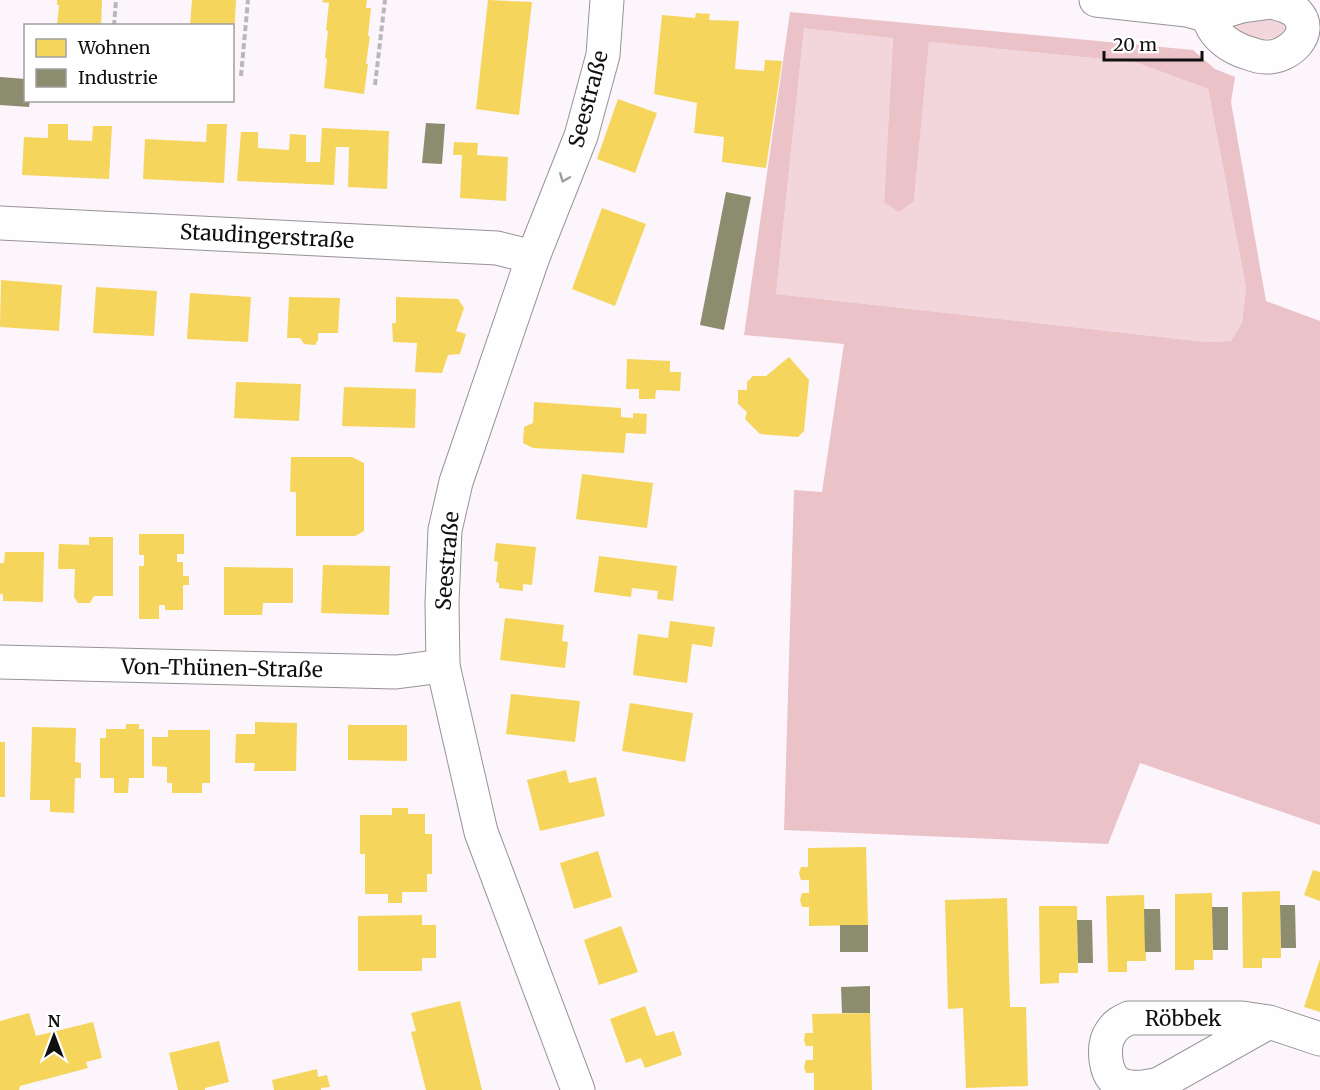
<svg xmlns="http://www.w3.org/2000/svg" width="1320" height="1090" font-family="Merriweather,serif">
  <rect width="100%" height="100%" fill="#fcf5fb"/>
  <!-- green -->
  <g fill="#f3d5dc">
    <path d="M1267,16l19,5 1,8 -3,7c-22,5 -32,4 -52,-5v-9z"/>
    <polygon points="804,27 893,37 884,201 914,201 929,42 1135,62 1208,89 1246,287 1242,323 1231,341 1206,342 776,294"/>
  </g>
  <!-- forest -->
  <path fill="#ebc2c8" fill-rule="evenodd" d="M790,12l403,38 22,19 20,8 -4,25 35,199 54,20v504l-180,-62 -32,81 -324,-14 10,-340 28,2 22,-148 -100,-9zM804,28l89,10 -9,164 15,10 15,-11 15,-159 206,20 73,27 38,198 -4,36 -11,18 -25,1 -430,-48z"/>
  <!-- homes -->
  <g fill="#f6d55c">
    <polygon points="57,0 102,0 101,26 57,26 59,5 57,5"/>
    <polygon points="192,0 236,0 234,37 232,26 190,26"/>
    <polygon points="323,0 367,0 366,8 371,8 368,36 370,36 366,64 368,64 364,94 324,88 327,59 325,58 328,31 326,30 329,3 322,2"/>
    <polygon points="488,0 532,2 519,115 476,109"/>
    <polygon points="696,13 710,14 709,20 739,21 735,69 764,71 765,60 782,61 766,168 722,162 724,137 694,133 697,103 654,94 662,15 695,18"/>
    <polygon points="618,99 657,113 635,173 597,159"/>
    <polygon points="48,124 68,124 68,140 92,141 93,126 112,126 109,179 22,175 24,137 48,138"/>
    <polygon points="207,124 227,124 224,183 143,179 145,139 206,142"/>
    <polygon points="322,128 389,131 387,189 348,187 349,147 336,147 334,185 237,181 241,132 258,132 258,148 289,150 290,134 306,135 306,162 320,162"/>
    <polygon points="454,142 478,143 477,155 508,157 506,201 460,198 462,155 453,155"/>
    <polygon points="602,208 646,224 615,306 572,289"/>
    <polygon points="1,280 62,285 59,331 0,327"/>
    <polygon points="96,287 157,291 154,336 93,333"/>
    <polygon points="190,293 251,297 248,342 187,339"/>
    <polygon points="289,297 340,298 338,333 318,333 318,340 315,345 304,344 300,338 287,338"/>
    <polygon points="396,297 458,299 464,308 456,331 466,334 460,354 448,355 442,373 415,372 417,343 393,342 392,323 396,323"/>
    <polygon points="789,357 809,380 804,431 798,437 760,434 745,419 747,412 738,404 738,390 747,390 747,382 753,376 766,376"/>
    <polygon points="627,359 670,361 670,372 681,372 680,391 656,390 655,399 639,399 639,389 626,389"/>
    <polygon points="236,382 301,384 299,421 234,418"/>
    <polygon points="344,387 416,389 415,428 342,426"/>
    <polygon points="534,402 621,408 621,417 633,418 633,413 647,414 646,434 626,433 624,453 533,448 523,443 524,427 533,423"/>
    <polygon points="291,457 352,457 364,463 364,531 355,536 296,536 296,492 290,492"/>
    <polygon points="582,474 653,483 647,528 576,519"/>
    <polygon points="139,534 184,534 184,554 177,554 177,562 183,562 183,576 189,576 189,585 183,585 183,610 165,610 165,605 159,605 159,619 139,619 139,566 144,566 144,555 139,555"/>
    <polygon points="89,537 113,537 113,596 94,596 90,603 78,603 74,597 75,569 58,569 59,544 89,545"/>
    <polygon points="496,543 536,547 532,585 523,584 523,591 499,588 499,583 496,582 498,562 494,561"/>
    <polygon points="5,552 44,552 43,602 3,601 3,594 0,594 0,563 4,563"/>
    <polygon points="599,556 677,566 673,601 657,599 658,591 632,588 631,597 594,592"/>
    <polygon points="323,565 390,566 389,615 321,613"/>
    <polygon points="224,567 293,568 293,603 263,603 262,615 224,615"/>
    <polygon points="505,618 564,625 562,641 568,642 565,668 500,660"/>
    <polygon points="670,621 715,627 712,647 692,644 687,683 633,675 638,634 668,638"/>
    <polygon points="511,694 580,701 575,742 506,734"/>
    <polygon points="630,703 693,713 685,762 622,751"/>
    <polygon points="255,722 297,723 296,771 254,771 255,763 235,763 236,734 255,734"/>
    <polygon points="126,724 139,724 139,729 144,729 144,778 129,778 128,793 114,793 114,778 100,778 100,738 106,738 106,729 126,729"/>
    <polygon points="348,725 407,725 407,761 348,760"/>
    <polygon points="32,727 76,728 75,762 81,763 81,778 75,778 74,813 50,812 50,800 30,800"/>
    <polygon points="168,730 210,730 210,783 202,783 202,793 172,793 172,783 167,783 167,767 152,766 152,737 168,737"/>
    <rect x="0" y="742" width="5" height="55"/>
    <polygon points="566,770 569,783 596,777 605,816 540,831 527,780"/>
    <polygon points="392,808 408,808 408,814 425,814 425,834 432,834 432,874 427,874 427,892 402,892 402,903 388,903 388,894 365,894 365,854 360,854 360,815 392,815"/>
    <polygon points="866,847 868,925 809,926 809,907 802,907 800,900 802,893 809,893 809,880 801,880 799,873 801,867 808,867 808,848"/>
    <polygon points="598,851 612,897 574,909 560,863"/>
    <polygon points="1313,870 1320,872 1320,901 1304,895"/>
    <polygon points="1280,891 1281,958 1262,958 1262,968 1243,968 1242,892"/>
    <polygon points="1212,893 1213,960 1194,960 1194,970 1175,970 1175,894"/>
    <polygon points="1144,895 1146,961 1127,961 1127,972 1108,972 1106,896"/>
    <polygon points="1007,898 1010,1007 1026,1007 1028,1086 966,1088 963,1008 948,1009 945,900"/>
    <polygon points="1039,906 1077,906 1078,973 1059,973 1059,983 1040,984"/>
    <polygon points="422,915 422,925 436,925 436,958 422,958 422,971 358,971 358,916"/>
    <polygon points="621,926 638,972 599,985 584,940"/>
    <polygon points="1320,959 1320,1012 1304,1007"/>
    <polygon points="460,1001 482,1090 426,1090 411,1032 416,1031 411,1013"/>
    <polygon points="645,1006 656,1036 674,1031 682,1055 645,1068 641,1058 626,1063 610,1019"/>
    <polygon points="29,1013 36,1036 93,1022 102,1058 86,1062 88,1068 20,1086 19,1090 0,1090 0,1021"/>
    <polygon points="870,1013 872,1090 814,1090 814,1073 806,1073 804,1067 806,1060 813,1060 813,1046 806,1046 804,1040 805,1033 813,1033 812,1014"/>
    <polygon points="219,1041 229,1082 205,1088 205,1090 178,1090 169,1053"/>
    <polygon points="317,1069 318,1077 327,1075 330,1087 321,1088 321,1090 274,1090 272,1080"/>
  </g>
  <!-- industry -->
  <g fill="#8c8c6e">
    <polygon points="0,77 26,79 26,100 30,100 29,107 0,105"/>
    <polygon points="426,123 445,124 442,164 422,163"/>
    <polygon points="726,192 751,197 724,330 700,325"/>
    <polygon points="1280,905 1295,905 1296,948 1281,948"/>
    <polygon points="1212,907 1228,907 1228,950 1213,950"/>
    <polygon points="1144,909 1160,909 1161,952 1145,952"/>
    <polygon points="1077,920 1092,920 1093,963 1078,963"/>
    <rect x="840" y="925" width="28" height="27"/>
    <polygon points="870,986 870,1013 842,1013 841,987"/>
  </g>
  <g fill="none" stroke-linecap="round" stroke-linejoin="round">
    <!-- minor casing -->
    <g stroke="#969396" stroke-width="35">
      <g id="minor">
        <polyline points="1096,0 1187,10 1208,16"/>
        <path d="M1271,2c9,2 18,4 25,10 21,21 -9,47 -31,45 -8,0 -16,-4 -23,-6 -17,-7 -29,-17 -34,-35l34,-10z"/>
        <polyline points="0,223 497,248 533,257"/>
        <polyline points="0,662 396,672 443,666"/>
        <path d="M1269,1022l-110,62c-12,3 -29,6 -41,-1 -14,-9 -16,-38 -7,-51 5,-8 11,-11 18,-14h113l27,4 51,17"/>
        <polyline points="578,1090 481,832 443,666 442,603 445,530 456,482 533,257 581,136 603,55 607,0"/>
      </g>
    </g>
    <!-- path -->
    <g stroke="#b9b8b9" stroke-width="4" stroke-dasharray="6 3" stroke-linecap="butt">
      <polyline points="114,26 116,0"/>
      <polyline points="241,76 248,0"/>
      <polyline points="375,85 385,0"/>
    </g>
    <!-- minor -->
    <use href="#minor" stroke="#fffefe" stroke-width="33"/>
  </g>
  <!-- one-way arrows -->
  <defs><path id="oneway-chevron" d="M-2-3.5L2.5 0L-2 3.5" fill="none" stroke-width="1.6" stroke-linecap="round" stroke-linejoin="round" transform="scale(1.5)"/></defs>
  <use stroke="#9f9f9f" href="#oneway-chevron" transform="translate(564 178) rotate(112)"/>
  <g text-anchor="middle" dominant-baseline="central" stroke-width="6" stroke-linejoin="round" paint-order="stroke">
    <!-- street labels -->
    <g font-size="21" fill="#101010" stroke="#fff">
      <text transform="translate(588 99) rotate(-75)">Seestraße</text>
      <text transform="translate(267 236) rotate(3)">Staudingerstraße</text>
      <text transform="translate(447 561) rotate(-85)">Seestraße</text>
      <text transform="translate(222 668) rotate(1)">Von-Thünen-Straße</text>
      <text x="1183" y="1018">Röbbek</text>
    </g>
  </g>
  <!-- legend -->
  <rect x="24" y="24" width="210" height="78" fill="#ffffff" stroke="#9f9f9f" stroke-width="1.5"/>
  <rect x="36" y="39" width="30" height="18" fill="#f6d55c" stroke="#9f9f9f" stroke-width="1.5"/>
  <text x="78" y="54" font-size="18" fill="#101010">Wohnen</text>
  <rect x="36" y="69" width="30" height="18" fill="#8c8c6e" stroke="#9f9f9f" stroke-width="1.5"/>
  <text x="78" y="84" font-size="18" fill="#101010">Industrie</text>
  <!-- north arrow -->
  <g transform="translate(54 1036)" stroke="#ffffff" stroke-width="4.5" paint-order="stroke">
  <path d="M0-4.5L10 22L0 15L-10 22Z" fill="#101010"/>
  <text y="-9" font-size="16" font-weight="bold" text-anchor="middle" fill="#101010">N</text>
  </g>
  <!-- scale -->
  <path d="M1104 51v9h98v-9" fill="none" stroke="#101010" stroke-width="3"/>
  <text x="1113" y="51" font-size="18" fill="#101010" stroke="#ffffff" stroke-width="4.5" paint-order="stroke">20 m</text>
</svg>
